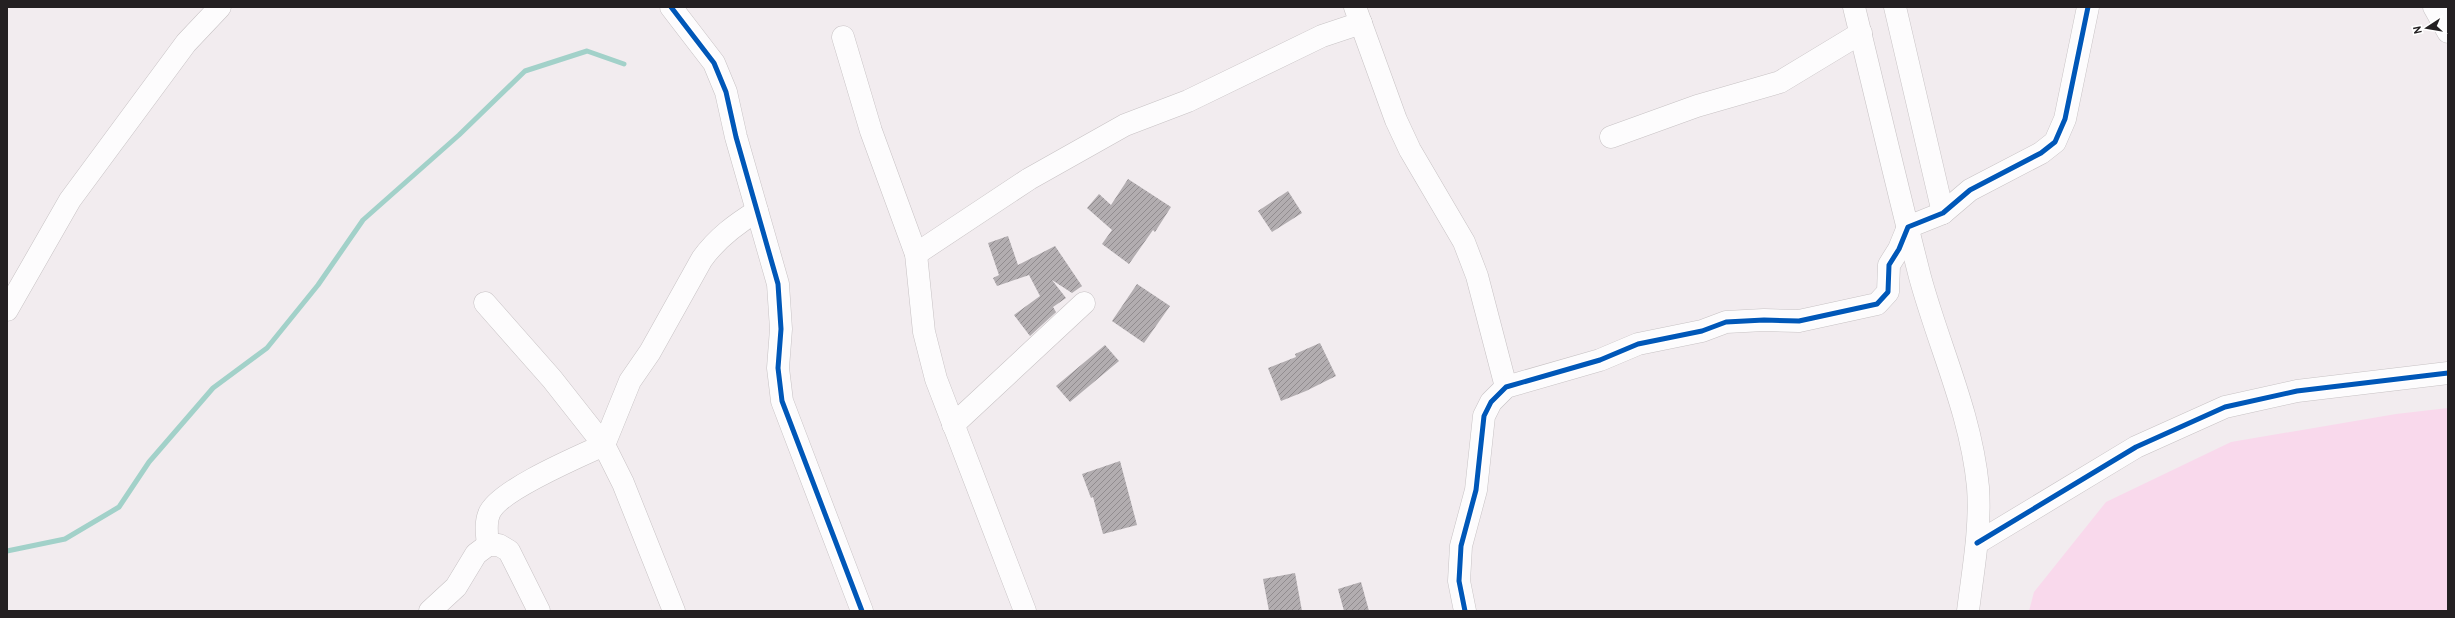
<svg xmlns="http://www.w3.org/2000/svg" width="2455" height="618" font-family="Overpass,sans-serif">
  <defs>
    <pattern id="building-hatch" width="6" height="6" patternUnits="userSpaceOnUse"><rect width="6" height="6" fill="#b2adb0"/><path d="M-1 1l2-2M0 6l6-6M5 7l2-2" fill="none" stroke="#918c8f"/></pattern>
  </defs>
  <rect width="100%" height="100%" fill="#f2ecef"/>
  <!-- grass -->
  <polygon fill="#f9d9ec" points="2448,408 2448,611 2029,611 2034,592 2106,502 2231,442 2396,414"/>
  <g fill="none" stroke-linecap="round" stroke-linejoin="round">
    <!-- stream -->
    <polyline stroke="#a2d1c9" stroke-width="5" points="7,551 65,539 119,507 149,462 213,388 267,348 318,285 363,220 459,135 525,71 587,51 624,64"/>
  </g>
  <!-- building -->
  <g fill="url(#building-hatch)">
    <polygon points="1128,179 1171,207 1155,232 1153,230 1129,264 1102,244 1112,230 1087,208 1099,194 1111,205"/>
    <polygon points="1288,191 1302,213 1272,232 1258,211"/>
    <polygon points="1008,236 1018,265 1055,246 1082,286 1072,293 1052,280 1066,298 1053,307 1056,312 1030,336 1014,315 1040,296 1029,275 997,286 993,278 999,275 988,243"/>
    <polygon points="1137,284 1170,306 1144,343 1112,321"/>
    <polygon points="1320,343 1336,376 1306,391 1281,401 1268,368 1296,357 1295,354"/>
    <polygon points="1105,345 1119,361 1070,402 1056,386"/>
    <polygon points="1120,461 1137,525 1103,534 1093,497 1091,498 1082,474"/>
    <polygon points="1295,573 1302,611 1269,611 1263,579"/>
    <polygon points="1361,582 1369,611 1344,611 1338,589"/>
  </g>
  <g fill="none" stroke-linecap="round" stroke-linejoin="round">
    <!-- minor casing -->
    <g stroke="#c7c2c4" stroke-width="23">
      <g id="minor">
        <polyline points="671,7 714,63 726,92 736,137 778,284 781,329 778,368 782,401 862,611"/>
        <polyline points="1355,7 1396,120 1410,150 1464,242 1477,276 1506,387"/>
        <path d="M1854,7c22,90 43,180 66,270 19,70 51,136 58,210 3,41 -5,83 -10,124"/>
        <polyline points="1895,7 1943,213"/>
        <polyline points="2434,7 2448,32"/>
        <polyline points="843,37 871,131 916,254 924,332 936,379 1025,611"/>
        <polyline points="1611,137 1697,106 1780,82 1861,33"/>
        <polyline points="916,254 1029,179 1125,125 1188,101 1322,36 1361,23"/>
        <polyline points="485,303 552,379 604,445 623,483 674,611"/>
        <polyline points="7,310 70,200 186,43 220,7"/>
        <polyline points="953,425 1084,303"/>
        <polyline points="1977,543 2136,447 2225,407 2297,391 2448,373"/>
        <path d="M488,545c-1,-10 -3,-21 1,-31 8,-23 91,-58 115,-69l26,-64 20,-29 52,-93c15,-21 34,-35 55,-48"/>
        <polyline points="430,611 456,587 476,554 488,545 499,545 509,551 539,611"/>
        <polyline points="1465,611 1459,581 1461,546 1476,490 1484,416 1491,402 1506,387 1600,360 1638,344 1702,331 1726,322 1764,320 1799,321 1877,304 1888,292 1889,265 1899,249 1908,227 1943,213 1970,190 2041,153 2055,142 2065,119 2088,7"/>
      </g>
    </g>
    <!-- minor -->
    <use href="#minor" stroke="#fdfcfd" stroke-width="22"/>
    <!-- cycleway casing -->
    <g stroke="#fff" stroke-width="8">
      <g id="cycleway">
        <polyline points="671,7 714,63 726,92 736,137 778,284 781,329 778,368 782,401 862,611"/>
        <polyline points="1977,543 2136,447 2225,407 2297,391 2448,373"/>
        <polyline points="1465,611 1459,581 1461,546 1476,490 1484,416 1491,402 1506,387 1600,360 1638,344 1702,331 1726,322 1764,320 1799,321 1877,304 1888,292 1889,265 1899,249 1908,227 1943,213 1970,190 2041,153 2055,142 2065,119 2088,7"/>
      </g>
    </g>
    <!-- cycleway -->
    <use href="#cycleway" stroke="#0057b8" stroke-width="5"/>
  </g>
  <!-- border -->
  <rect width="2455" height="618" fill="none" stroke="#242022" stroke-width="16"/>
  <!-- north arrow -->
  <g transform="translate(2427 28) rotate(258)" stroke="#ffffff" stroke-width="3" paint-order="stroke">
  <path d="M0-3L7 15L0 10L-7 15Z" fill="#242022"/>
  <text y="-6" font-size="11" font-weight="bold" text-anchor="middle" fill="#242022">N</text>
  </g>
</svg>
